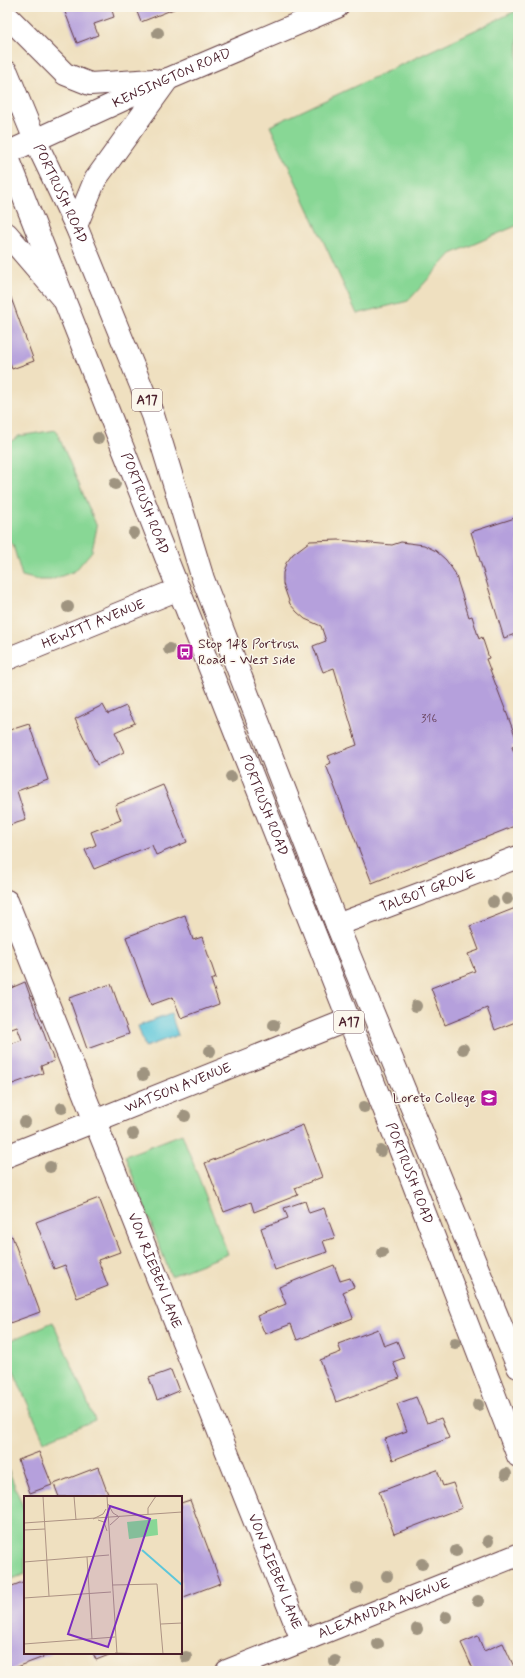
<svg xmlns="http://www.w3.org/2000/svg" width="525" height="1678" font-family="Mynerve,sans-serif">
  <rect width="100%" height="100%" fill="#fbf7ec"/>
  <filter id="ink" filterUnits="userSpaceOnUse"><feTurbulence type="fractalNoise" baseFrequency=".025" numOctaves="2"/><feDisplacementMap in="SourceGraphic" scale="8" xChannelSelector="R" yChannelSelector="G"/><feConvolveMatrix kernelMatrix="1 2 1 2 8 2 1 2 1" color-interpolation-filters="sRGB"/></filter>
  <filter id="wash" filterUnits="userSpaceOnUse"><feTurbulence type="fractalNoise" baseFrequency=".012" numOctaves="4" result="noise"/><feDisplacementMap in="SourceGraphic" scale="16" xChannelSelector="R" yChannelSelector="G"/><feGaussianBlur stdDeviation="0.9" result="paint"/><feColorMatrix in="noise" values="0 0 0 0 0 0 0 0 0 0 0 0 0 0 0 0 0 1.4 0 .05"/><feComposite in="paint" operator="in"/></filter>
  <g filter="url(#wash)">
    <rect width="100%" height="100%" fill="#efe0c0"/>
    <!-- green -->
    <g fill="#88d795" stroke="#697b60">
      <polygon points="518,10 518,225 451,254 408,301 357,314 270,126"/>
      <polygon points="56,430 97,527 92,551 75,571 51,580 38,580 22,576 13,545 7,540 7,444 19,436"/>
      <polygon points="182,1134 228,1254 171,1276 125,1156"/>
      <polygon points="53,1322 95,1420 44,1441 7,1356 7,1342"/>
      <polygon points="8,1469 25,1512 25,1574 7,1581"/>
    </g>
    <!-- water -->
    <polygon fill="#5ec7da" stroke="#547382" points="171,1014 178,1035 145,1047 138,1026"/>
    <g id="blocks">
      <!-- building -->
      <g fill="#b5a0dc">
        <polygon points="63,7 111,7 114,17 94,24 98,35 77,43"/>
        <polygon points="135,7 179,7 141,22"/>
        <polygon points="10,295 34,361 12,369 7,355 7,296"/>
        <polygon points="518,517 518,633 504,638 471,532"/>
        <polygon points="339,540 392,545 401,542 424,545 436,551 446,560 455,573 469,617 472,616 479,639 482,637 489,658 486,659 518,743 512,747 516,757 518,757 518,810 512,812 517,825 372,883 326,765 331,763 328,756 357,745 334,668 323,672 313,646 326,641 321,626 305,619 297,612 290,604 283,584 283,573 286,563 293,554 310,541"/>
        <polygon points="103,705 108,714 126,706 135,723 115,732 124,752 97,765 75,719"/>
        <polygon points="29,724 48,780 17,791 26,820 7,826 7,731"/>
        <polygon points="163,785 187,842 156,855 152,845 94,869 85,850 96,845 91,832 121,820 115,805"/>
        <polygon points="518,907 518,1021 495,1030 487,1008 445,1025 431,988 475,971 468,954 479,950 470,926"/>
        <polygon points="185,915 193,940 202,937 216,978 211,980 219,1004 181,1018 173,997 151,1005 126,937"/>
        <polygon points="7,977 11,988 25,982 54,1061 41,1066 43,1073 7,1086 7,1045 22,1040 17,1027 9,1030 7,1025"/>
        <polygon points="111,984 129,1034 87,1049 69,998"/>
        <polygon points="303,1125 322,1177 295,1188 298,1195 254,1212 251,1202 224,1212 205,1163"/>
        <polygon points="99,1198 120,1252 98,1260 108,1286 77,1298 65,1265 54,1269 36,1222"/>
        <polygon points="305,1201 309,1213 324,1208 335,1238 323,1241 327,1252 275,1270 261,1228 288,1218 284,1208"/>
        <polygon points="12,1236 40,1312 7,1324 7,1238"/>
        <polygon points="334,1265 340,1281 350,1278 354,1287 343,1292 353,1318 297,1340 291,1324 265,1334 257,1316 286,1304 279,1287"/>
        <polygon points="378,1329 384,1346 397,1341 404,1358 393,1362 400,1378 336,1402 320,1360 341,1352 338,1344"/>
        <polygon points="171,1370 179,1391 157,1400 149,1378"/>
        <polygon points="416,1397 427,1423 441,1418 449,1438 393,1460 385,1439 407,1431 397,1404"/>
        <polygon points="39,1452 52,1485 30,1493 18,1460"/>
        <polygon points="98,1467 109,1497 59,1497 54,1484"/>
        <polygon points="437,1470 443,1486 453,1483 462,1508 394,1534 379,1492"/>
        <polygon points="190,1500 221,1583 181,1598 181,1503"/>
        <polygon points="25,1581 25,1653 54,1653 12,1669 13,1671 7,1671 7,1588"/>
        <polygon points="478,1636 484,1651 503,1643 516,1671 474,1671 461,1643"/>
        <polygon points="93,1653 114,1653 96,1660"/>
      </g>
    </g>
  </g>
  <g filter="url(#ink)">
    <use href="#blocks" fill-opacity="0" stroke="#633c41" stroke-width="1"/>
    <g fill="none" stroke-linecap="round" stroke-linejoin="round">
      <!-- minor casing -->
      <g stroke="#633c41" stroke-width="24">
        <g id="minor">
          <path id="s1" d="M7,659l172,-70"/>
          <path id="s2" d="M7,901l295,739"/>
          <path id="s3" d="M337,925l181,-68"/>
          <path id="s4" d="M7,1156l341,-136"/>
          <path id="s5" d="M227,1671l291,-116"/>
        </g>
      </g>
      <!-- major casing -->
      <g stroke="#633c41" stroke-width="24">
        <g id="major">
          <polyline points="7,16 65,74 90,84 154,80"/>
          <path id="s6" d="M7,153l161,-74 169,-72"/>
          <polyline points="7,234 62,298"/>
        </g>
      </g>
      <!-- highway casing -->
      <g stroke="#633c41" stroke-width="24">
        <g id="highway">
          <path id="s7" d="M7,72l28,68 41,86 77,189 50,164 134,346 181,442"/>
          <path id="s8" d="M7,155l400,1012 111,289"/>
          <polyline points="76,226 95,180 168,79"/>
        </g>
      </g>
      <!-- minor -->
      <use href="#minor" stroke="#fff" stroke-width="22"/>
      <!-- major -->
      <use href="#major" stroke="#fff" stroke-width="22"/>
      <!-- highway -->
      <use href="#highway" stroke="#fff" stroke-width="22"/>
    </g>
    <!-- trees -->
    <g fill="#9f9480">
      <circle cx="158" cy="33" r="6"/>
      <circle cx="98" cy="438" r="6"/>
      <circle cx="115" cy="484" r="6"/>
      <circle cx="134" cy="533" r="6"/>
      <circle cx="68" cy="607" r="6"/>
      <circle cx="169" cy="649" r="6"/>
      <circle cx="231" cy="777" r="6"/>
      <circle cx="507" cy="899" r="6"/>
      <circle cx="493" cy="902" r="6"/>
      <circle cx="416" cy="1006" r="6"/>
      <circle cx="274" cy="1025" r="6"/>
      <circle cx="463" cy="1049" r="6"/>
      <circle cx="210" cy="1051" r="6"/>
      <circle cx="143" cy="1075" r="6"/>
      <circle cx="364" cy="1107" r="6"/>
      <circle cx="62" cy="1108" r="6"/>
      <circle cx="185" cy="1116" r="6"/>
      <circle cx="25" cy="1122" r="6"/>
      <circle cx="133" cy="1134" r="6"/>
      <circle cx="381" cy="1151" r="6"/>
      <circle cx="50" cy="1167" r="6"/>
      <circle cx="382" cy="1253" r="6"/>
      <circle cx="455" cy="1343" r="6"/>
      <circle cx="478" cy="1405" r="6"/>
      <circle cx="506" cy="1474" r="6"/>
      <circle cx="488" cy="1541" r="6"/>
      <circle cx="456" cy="1551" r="6"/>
      <circle cx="422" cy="1564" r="6"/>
      <circle cx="387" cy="1576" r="6"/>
      <circle cx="357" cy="1588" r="6"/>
      <circle cx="478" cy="1601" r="6"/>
      <circle cx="446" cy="1617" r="6"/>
      <circle cx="417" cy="1629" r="6"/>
      <circle cx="378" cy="1644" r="6"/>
      <circle cx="186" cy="1657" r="6"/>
      <circle cx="335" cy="1661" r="6"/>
    </g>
  </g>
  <!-- icons -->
  <defs>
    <g id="bus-square" transform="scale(0.9)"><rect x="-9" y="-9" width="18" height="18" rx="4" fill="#b5179e" stroke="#fbf7ec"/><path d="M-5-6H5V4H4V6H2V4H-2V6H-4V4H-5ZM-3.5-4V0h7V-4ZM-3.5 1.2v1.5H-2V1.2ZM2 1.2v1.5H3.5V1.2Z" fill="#fff"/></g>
    <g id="university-square" transform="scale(0.9)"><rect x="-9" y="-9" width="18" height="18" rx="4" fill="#b5179e" stroke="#fbf7ec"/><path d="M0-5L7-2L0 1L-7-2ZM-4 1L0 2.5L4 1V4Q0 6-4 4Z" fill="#fff"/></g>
  </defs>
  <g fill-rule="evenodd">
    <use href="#bus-square" x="185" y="652"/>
    <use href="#university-square" x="489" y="1098"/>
  </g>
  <g text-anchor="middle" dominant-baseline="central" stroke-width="3" stroke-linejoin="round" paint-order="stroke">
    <!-- number labels -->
    <g font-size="12" fill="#653f57">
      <text x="429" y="719">316</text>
    </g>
    <!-- shield labels -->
    <g fill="#fbf7ec" stroke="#7f6065" stroke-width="1">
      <rect x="132" y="389" width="30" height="22" rx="3"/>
      <rect x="334" y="1011" width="30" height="22" rx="3"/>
    </g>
    <g font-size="13" font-weight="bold" fill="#4a1f2b">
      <text x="147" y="400">A17</text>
      <text x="349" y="1022">A17</text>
    </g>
    <!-- street labels -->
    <g font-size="14" fill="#4a1f2b" stroke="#fbf7ec">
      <text stroke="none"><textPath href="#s6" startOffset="181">KENSINGTON ROAD</textPath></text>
      <text stroke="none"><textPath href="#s7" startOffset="133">PORTRUSH ROAD</textPath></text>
      <text stroke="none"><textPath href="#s8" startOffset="375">PORTRUSH ROAD</textPath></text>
      <text stroke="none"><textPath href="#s1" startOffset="93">HEWITT AVENUE</textPath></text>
      <text stroke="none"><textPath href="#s8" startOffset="699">PORTRUSH ROAD</textPath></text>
      <text stroke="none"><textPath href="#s3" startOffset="97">TALBOT GROVE</textPath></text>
      <text stroke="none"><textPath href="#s4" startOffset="184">WATSON AVENUE</textPath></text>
      <text stroke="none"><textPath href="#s8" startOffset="1095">PORTRUSH ROAD</textPath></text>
      <text stroke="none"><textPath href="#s2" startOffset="398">VON RIEBEN LANE</textPath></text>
      <text stroke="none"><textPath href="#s2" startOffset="722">VON RIEBEN LANE</textPath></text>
      <text stroke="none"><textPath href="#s5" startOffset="169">ALEXANDRA AVENUE</textPath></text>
    </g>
    <!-- poi labels -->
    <g font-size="14" fill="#4a1f2b" stroke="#fbf7ec" text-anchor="start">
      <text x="198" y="644">Stop 148 Portrush<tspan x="198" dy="16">Road - West side</tspan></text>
      <text x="476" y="1098" text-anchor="end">Loreto College</text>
    </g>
  </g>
  <!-- overview -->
  <g transform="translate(24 1496)">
    <rect width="158" height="158" fill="#efe0c0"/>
    <path d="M133,23l1,16 -29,4 -2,-17z" fill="#88d795"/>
    <path fill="none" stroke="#5ec7da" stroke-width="2" d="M118,54l40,35"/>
    <path fill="none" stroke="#ad9384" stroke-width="1" d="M19,0l6,100M50,0l2,24M83,0l10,158M84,8l5,9 5,3M124,18v-6l8,-12M69,23l10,-5 3,-5M74,24l6,2 3,9M0,27l158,-11M86,29l10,-9M0,34l21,-1M63,61l5,82M0,66l85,-7M88,89l45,-1 6,70M0,102l87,-6M137,128l21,-1M0,148l91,-7M91,157l37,1"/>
    <path fill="#7b2cbf" fill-opacity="0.15" stroke="#7b2cbf" stroke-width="2" d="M86,10l40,13 -42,128 -40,-13z"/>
    <rect width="158" height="158" fill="none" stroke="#4a1f2b" stroke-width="2"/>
  </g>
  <!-- margin -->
  <rect width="525" height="1678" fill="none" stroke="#fbf7ec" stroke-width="24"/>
</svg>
